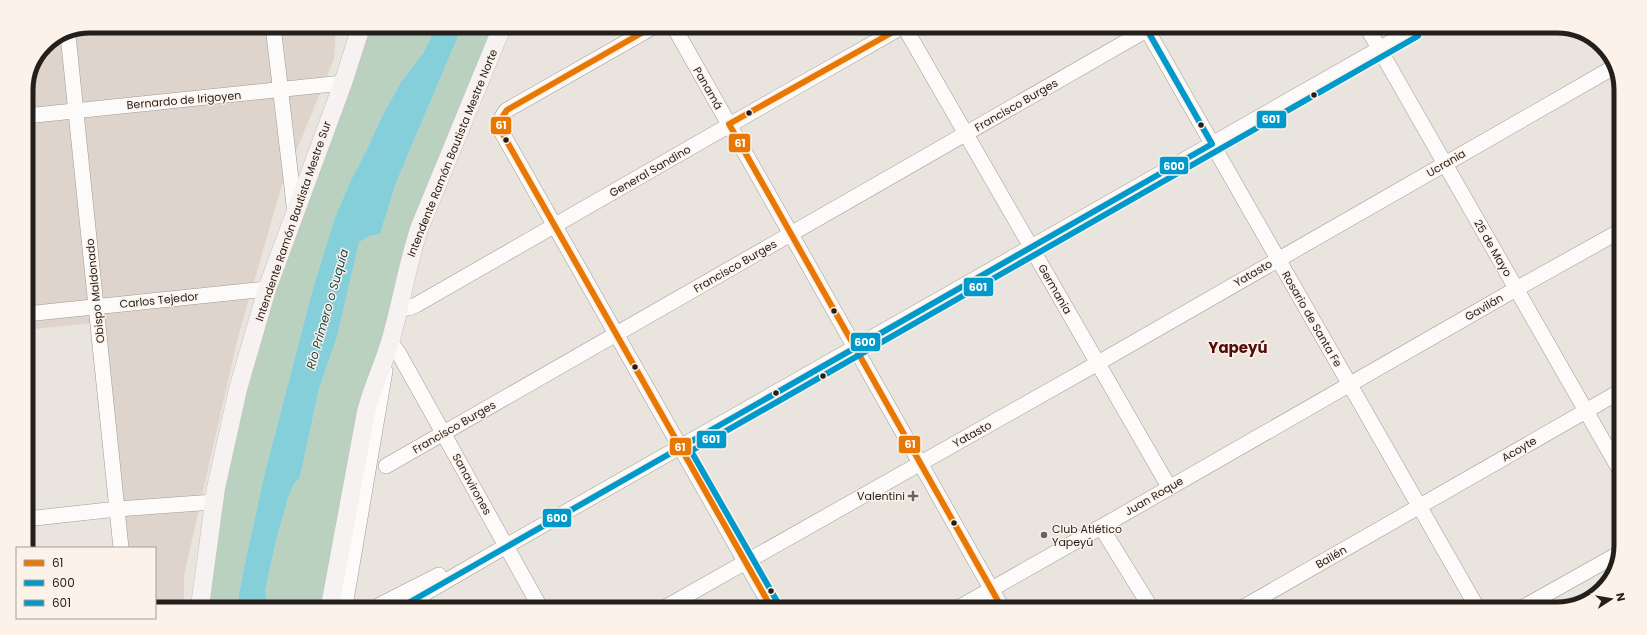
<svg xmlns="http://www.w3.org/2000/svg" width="1647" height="635" font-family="Poppins,sans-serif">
  <rect width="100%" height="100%" fill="#eae4df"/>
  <!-- built -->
  <polygon fill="#dfd4cb" points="90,26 336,27 334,59 281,188 237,341 184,575 184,597 183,606 155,606 155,548 115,548 92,323 26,330 26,86 45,45"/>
  <!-- green -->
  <g fill="#bad1bf">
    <polygon points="361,27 436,27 423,53 401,82 383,114 368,147 350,182 334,220 313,288 264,476 243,572 237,606 200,606 228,435"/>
    <polygon points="462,27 502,27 419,229 330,606 268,606 265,591 276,541 289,495 294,484 300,477 319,389 337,337 359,241 369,236 380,234 396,183"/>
  </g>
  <!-- water -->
  <polygon fill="#84cfda" points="436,27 462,27 396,183 380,234 369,236 359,242 337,337 319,389 300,477 294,484 289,495 276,541 265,591 268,606 237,606 243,572 264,476 313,288 334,220 350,182 368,147 383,114 401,82 423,53"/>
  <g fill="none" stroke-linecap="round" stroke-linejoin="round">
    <!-- minor casing -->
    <g stroke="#9e9a96" stroke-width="16">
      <g id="minor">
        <polyline points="273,26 295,213"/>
        <path d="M653,27l-146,83c-6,6 -8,12 -6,21l270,476"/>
        <polyline points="674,27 1002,608"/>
        <polyline points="905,28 1169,487"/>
        <polyline points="1146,28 1478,609"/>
        <polyline points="1368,29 1618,467"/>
        <polyline points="68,35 121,548"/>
        <polyline points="26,116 343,83"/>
        <path d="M398,309l11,-1 7,-3c162,-92 322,-186 484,-277"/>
        <polyline points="26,314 267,289"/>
        <polyline points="390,342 398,352 540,607"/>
        <polyline points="386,466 1150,28"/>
        <polyline points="26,519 117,509 214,502"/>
        <polyline points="1101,527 1151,608"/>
        <polyline points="345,606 385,371"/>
        <polyline points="378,606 439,575"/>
        <polyline points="403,606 506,546 1414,29"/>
        <polyline points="666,607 1098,363 1614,67"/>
        <polyline points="958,608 1101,527 1516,289 1620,231"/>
        <polyline points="1242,608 1619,392"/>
        <polyline points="1520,609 1618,554"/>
      </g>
    </g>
    <!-- major casing -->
    <g stroke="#c3c0be" stroke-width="19">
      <g id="major">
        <polyline points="200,606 216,488 238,389 267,289 343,83 361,27"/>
        <path d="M330,606l36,-194c6,-24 17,-46 24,-70 11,-37 17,-76 29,-113l83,-202"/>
      </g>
    </g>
    <!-- minor -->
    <use href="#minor" stroke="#fcfbfa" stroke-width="15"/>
    <!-- major -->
    <use href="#major" stroke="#f7f2f2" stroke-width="18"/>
    <!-- bus-1 casing -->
    <g stroke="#fcf2e9" stroke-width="9">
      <g id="bus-1">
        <polyline points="652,27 507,110 501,119 501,131 771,607"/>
        <polyline points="900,28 729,124 1002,608"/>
      </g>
    </g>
    <!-- bus-2 casing -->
    <g stroke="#fcf2e9" stroke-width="9">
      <polyline id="bus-2" points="403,606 1212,144 1146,28"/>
    </g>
    <!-- bus-3 casing -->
    <g stroke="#fcf2e9" stroke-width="9">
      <polyline id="bus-3" points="778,603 691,451 1418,36"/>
    </g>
    <!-- bus-1 -->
    <use href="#bus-1" stroke="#e97703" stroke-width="6"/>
    <!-- bus-2 -->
    <use href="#bus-2" stroke="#0099cb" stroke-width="6"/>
    <!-- bus-3 -->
    <use href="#bus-3" stroke="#0099cb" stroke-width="6"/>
  </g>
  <!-- markers -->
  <g fill="#221f1c" stroke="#fcf2e9" stroke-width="1.5">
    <circle cx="1314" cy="95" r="3.5"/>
    <circle cx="749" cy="113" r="3.5"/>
    <circle cx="1201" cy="125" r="3.5"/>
    <circle cx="506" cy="140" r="3.5"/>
    <circle cx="834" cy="311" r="3.5"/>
    <circle cx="635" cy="367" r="3.5"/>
    <circle cx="823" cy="376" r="3.5"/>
    <circle cx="776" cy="393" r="3.5"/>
    <circle cx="954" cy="523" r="3.5"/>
    <circle cx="771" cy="591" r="3.5"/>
  </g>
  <g fill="#686460" stroke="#fcf2e9" stroke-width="1.5">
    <path d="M911 490h4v4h4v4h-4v4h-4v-4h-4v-4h4z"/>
    <circle cx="1044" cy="535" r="4"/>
  </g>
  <g text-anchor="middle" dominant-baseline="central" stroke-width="3" stroke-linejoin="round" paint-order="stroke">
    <!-- street labels -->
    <g font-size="11" fill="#221f1c" stroke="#fcf2e9">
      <text transform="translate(708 88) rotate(60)">Panamá</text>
      <text transform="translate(184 100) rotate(-5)">Bernardo de Irigoyen</text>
      <text transform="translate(1016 105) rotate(-30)">Francisco Burges</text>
      <text transform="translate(452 153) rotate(-68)">Intendente Ramón Bautista Mestre Norte</text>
      <text transform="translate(1446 163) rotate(-30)">Ucrania</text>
      <text transform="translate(650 171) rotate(-30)">General Sandino</text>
      <text transform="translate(293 221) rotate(-71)">Intendente Ramón Bautista Mestre Sur</text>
      <text transform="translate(1493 248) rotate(60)">25 de Mayo</text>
      <text transform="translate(735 266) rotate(-30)">Francisco Burges</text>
      <text transform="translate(1253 273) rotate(-30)">Yatasto</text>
      <text transform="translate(1055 289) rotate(60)">Germania</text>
      <text transform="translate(95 291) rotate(-96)">Obispo Maldonado</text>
      <text transform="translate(159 300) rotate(-6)">Carlos Tejedor</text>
      <text transform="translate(1484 307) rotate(-30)">Gavilán</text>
      <text transform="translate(1312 319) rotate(60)">Rosario de Santa Fe</text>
      <text transform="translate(454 427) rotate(-30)">Francisco Burges</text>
      <text transform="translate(972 434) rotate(-29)">Yatasto</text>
      <text transform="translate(1519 449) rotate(-30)">Acoyte</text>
      <text transform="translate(472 484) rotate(61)">Sanavirones</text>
      <text transform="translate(1154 496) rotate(-30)">Juan Roque</text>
      <text transform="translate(1331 557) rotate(-30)">Bailén</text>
    </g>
    <!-- poi labels -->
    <g font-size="11" fill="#221f1c" stroke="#fcf2e9" text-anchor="end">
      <text x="905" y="496">Valentini</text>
      <text x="1052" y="529" text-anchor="start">Club Atlético<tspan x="1052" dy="13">Yapeyú</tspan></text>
    </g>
    <!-- water labels -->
    <g font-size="12" font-style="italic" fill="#16474f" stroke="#fcf2e9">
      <text transform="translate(327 309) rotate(-74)">Río Primero o Suquía</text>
    </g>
    <!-- district labels -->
    <g font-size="15" font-weight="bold" fill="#520d0b" stroke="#fcf2e9">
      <text x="1238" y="347">Yapeyú</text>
    </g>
  </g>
  <!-- crop -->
  <path d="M0 0H1647V635H0ZM90 33H1557A57 57 0 0 1 1614 90V545A57 57 0 0 1 1557 602H90A57 57 0 0 1 33 545V90A57 57 0 0 1 90 33Z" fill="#fcf2e9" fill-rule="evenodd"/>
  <path fill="none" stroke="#221f1c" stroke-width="5" d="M90 33H1557A57 57 0 0 1 1614 90V545A57 57 0 0 1 1557 602H90A57 57 0 0 1 33 545V90A57 57 0 0 1 90 33Z"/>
  <g stroke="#fcf2e9" stroke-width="1.5">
    <rect x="1256" y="110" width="31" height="19" rx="4" fill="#0099cb"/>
    <rect x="490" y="116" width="22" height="19" rx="4" fill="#e97703"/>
    <rect x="728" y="133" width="23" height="20" rx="4" fill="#e97703"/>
    <rect x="1159" y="156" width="30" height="19" rx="4" fill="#0099cb"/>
    <rect x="963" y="277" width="31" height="20" rx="4" fill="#0099cb"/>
    <rect x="850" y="332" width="31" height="20" rx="4" fill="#0099cb"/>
    <rect x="696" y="430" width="31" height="19" rx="4" fill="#0099cb"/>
    <rect x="898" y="435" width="23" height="19" rx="4" fill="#e97703"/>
    <rect x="669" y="437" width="23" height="19" rx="4" fill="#e97703"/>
    <rect x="542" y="508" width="30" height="20" rx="4" fill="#0099cb"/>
  </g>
  <g font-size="11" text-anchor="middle" font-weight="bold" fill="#fff">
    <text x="1271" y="123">601</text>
    <text x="501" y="129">61</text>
    <text x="740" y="147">61</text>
    <text x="1174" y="170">600</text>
    <text x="978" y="291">601</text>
    <text x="865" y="346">600</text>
    <text x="711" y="443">601</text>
    <text x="910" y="448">61</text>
    <text x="680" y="451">61</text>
    <text x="557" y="522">600</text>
  </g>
  <!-- legend -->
  <rect x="16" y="547" width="140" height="72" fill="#fcf2e9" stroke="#a59e97"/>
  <rect x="24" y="560" width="20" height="6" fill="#e97703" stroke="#a59e97"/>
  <text x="52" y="567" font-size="12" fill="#221f1c">61</text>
  <rect x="24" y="580" width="20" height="6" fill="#0099cb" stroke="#a59e97"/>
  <text x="52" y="587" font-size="12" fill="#221f1c">600</text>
  <rect x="24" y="600" width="20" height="6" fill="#0099cb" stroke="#a59e97"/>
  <text x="52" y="607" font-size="12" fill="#221f1c">601</text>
  <!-- north arrow -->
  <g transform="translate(1611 599) rotate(78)" stroke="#fcf2e9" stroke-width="3" paint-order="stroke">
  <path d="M0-3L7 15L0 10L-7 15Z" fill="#221f1c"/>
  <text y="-6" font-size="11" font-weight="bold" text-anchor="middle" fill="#221f1c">N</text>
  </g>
</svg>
